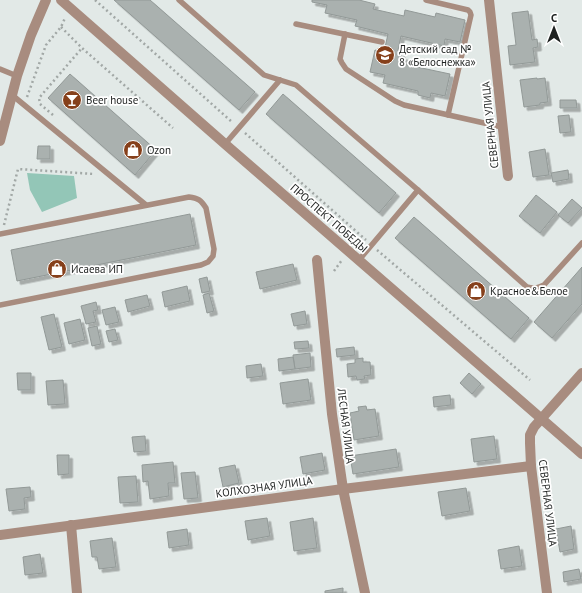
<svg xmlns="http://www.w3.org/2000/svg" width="582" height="593" font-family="'PT Sans',sans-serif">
  <defs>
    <filter id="shadow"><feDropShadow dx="3.5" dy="3.5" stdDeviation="0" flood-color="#0004"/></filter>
  </defs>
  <rect width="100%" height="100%" fill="#e2e9e7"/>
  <!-- green -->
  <polygon fill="#93c6b7" points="27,173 74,176 77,198 42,212 30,190"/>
  <!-- building -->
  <g fill="#aab1af" stroke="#929997" filter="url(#shadow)">
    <polygon points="114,0 150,0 255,92 239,110"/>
    <polygon points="312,0 359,0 375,4 373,9 404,16 405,10 435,17 436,13 465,20 460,42 445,39 444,46 401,36 397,55 405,57 403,64 450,74 445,96 431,93 430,98 418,95 418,91 383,83 385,75 370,72 375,50 384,52 388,34 355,26 357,20 325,13 327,5 312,2"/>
    <polygon points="528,11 532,40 537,39 538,47 533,48 535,62 510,65 508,46 516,45 512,13"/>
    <polygon points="70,74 156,150 135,175 48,98"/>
    <polygon points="537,78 537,79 545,78 548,102 540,103 540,105 524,107 520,80"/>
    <polygon points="283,94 396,193 379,213 266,114"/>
    <polygon points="560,100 576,100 577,108 560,108"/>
    <polygon points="569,115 571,132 560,133 558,116"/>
    <polygon points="38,146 50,146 50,159 37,159"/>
    <polygon points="545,149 549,175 533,177 529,152"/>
    <polygon points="568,170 569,179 553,182 551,173"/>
    <polygon points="536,195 557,212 540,233 519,216"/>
    <polygon points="572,199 582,208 568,223 558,215"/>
    <polygon points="190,214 196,245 17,281 11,250"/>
    <polygon points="414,217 529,318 511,339 395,238"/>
    <polygon points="293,264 297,280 260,289 256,272"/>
    <polygon points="582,267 582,304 552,338 534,322"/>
    <polygon points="207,277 210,291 202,293 199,279"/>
    <polygon points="187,286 190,301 165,307 162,292"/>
    <polygon points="209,293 214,311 207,313 203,295"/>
    <polygon points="147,295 150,306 128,312 125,300"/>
    <polygon points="96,302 98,310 93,311 96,322 86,324 81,306"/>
    <polygon points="115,307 119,322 106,325 102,310"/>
    <polygon points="305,311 307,324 294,326 291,314"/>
    <polygon points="54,314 62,347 49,350 41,317"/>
    <polygon points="80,319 85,340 69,344 64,323"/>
    <polygon points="97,326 101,344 92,346 88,328"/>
    <polygon points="115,329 118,340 109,342 106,331"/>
    <polygon points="308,341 309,348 295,349 294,342"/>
    <polygon points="354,347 355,355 337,357 336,349"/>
    <polygon points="310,353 311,367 295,369 293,355"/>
    <polygon points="293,357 295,369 279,371 278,359"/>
    <polygon points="363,358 363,362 370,362 371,375 364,376 365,379 357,380 356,376 348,377 347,364 355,363 355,359"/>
    <polygon points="261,364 263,376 247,378 246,366"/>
    <polygon points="17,373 31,373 31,390 18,390"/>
    <polygon points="469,373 481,384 472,394 460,383"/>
    <polygon points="308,379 311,400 283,404 280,383"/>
    <polygon points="63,380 65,404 48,405 46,381"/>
    <polygon points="450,395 451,405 434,407 433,397"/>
    <polygon points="366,406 367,410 375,409 379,436 354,440 350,413 359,411 358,407"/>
    <polygon points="145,436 146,451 134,452 132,437"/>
    <polygon points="494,436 497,459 474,462 471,439"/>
    <polygon points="396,449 399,467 353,474 350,456"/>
    <polygon points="322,453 325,470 303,474 300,457"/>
    <polygon points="57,455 69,455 69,474 58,475"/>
    <polygon points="173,462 175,483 168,483 169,496 150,499 148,481 143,482 142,465"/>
    <polygon points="235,465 239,483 223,487 219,468"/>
    <polygon points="195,472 198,498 184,499 181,473"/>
    <polygon points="136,476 138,502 120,503 118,477"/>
    <polygon points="30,487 31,497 24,498 25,509 9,511 6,489"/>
    <polygon points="466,488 470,511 442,516 438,492"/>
    <polygon points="267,518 270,536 248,540 245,521"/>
    <polygon points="313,518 317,548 294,551 290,522"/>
    <polygon points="571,526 574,549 560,552 556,529"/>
    <polygon points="187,529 189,545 169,548 167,532"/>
    <polygon points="112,538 116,567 99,569 97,557 92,557 90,541"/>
    <polygon points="519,546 522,566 501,569 498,550"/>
    <polygon points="40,554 43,573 25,575 23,557"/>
    <polygon points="579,569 581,579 564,582 563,572"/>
    <polygon points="343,588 343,593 325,593 325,591"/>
  </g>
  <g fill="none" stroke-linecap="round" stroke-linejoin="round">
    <!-- path -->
    <g stroke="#a2a8a6" stroke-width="2.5" stroke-dasharray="2 3" stroke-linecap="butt">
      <polyline points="95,0 232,122"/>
      <polyline points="61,27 82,48 173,128"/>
      <polyline points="27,97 46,45 61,27 65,18"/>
      <polyline points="53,115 40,104 39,98 82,48"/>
      <polyline points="245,133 366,240"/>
      <polyline points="4,225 18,169 94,174"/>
      <polyline points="356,244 362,237"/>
      <polyline points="377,250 530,380"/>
      <polyline points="334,271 342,260"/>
    </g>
    <!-- service -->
    <g stroke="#a88c7f" stroke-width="5.5">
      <path d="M179,0l85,75 32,10 122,105 109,97c7,2 11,1 17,-2l38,-42"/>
      <polyline points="426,0 468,10 470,12 471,15 448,115"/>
      <polyline points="296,24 382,42"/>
      <polyline points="345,34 340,59 342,63 346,69 395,101 404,105 502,127"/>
      <polyline points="0,69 17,76"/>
      <polyline points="12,95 146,205"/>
      <polyline points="225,144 280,80"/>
      <path d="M0,234l189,-37c9,1 12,3 17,11l8,41 -1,7 -5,6 -7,3 -201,40"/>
      <polyline points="359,260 418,190"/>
    </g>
    <!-- minor -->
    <g stroke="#a88c7f" stroke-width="10">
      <polyline points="61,0 225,144 582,454"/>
      <polyline points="489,0 508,176"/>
      <polyline points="317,260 332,414 343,489 365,593"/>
      <polyline points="71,525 77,593"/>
      <polyline points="0,535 343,489 531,466"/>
      <polyline points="547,593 531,466 530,443 530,435 534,427 582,373"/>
    </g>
    <!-- tertiary -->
    <polyline stroke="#a88c7f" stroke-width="10" points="0,141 17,76 31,35 46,0"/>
  </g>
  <!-- icons -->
  <defs>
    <g id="school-disc" transform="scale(1)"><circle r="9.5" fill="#86401b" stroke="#fff"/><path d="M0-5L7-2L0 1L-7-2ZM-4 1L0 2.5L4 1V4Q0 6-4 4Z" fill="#fff"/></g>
    <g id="bar-disc" transform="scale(1)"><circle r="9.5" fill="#86401b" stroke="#fff"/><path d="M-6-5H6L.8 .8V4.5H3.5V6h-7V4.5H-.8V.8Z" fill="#fff"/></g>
    <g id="shop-disc" transform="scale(1)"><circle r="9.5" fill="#86401b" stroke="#fff"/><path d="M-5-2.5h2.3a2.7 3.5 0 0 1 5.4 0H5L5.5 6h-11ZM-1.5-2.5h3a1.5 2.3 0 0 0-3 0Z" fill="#fff"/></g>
  </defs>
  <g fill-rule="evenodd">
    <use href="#school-disc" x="385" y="55"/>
    <use href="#bar-disc" x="72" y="100"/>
    <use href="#shop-disc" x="133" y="150"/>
    <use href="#shop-disc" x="57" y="269"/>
    <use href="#shop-disc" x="476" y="291"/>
  </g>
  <g text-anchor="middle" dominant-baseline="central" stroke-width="3.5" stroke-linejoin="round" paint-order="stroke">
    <!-- poi labels -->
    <g font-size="11" fill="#1f2221" stroke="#fff" text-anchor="start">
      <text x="399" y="49">Детский сад №<tspan x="399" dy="13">8 «Белоснежка»</tspan></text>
      <text x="86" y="100">Beer house</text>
      <text x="147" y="150">Ozon</text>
      <text x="71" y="269">Исаева ИП</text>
      <text x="490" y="291">Красное&amp;Белое</text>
    </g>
    <!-- street labels -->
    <g font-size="11" fill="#1f2221" stroke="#fff">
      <text transform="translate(490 125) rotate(-96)">СЕВЕРНАЯ УЛИЦА</text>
      <text transform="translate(329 218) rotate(41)">ПРОСПЕКТ ПОБЕДЫ</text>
      <text transform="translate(346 426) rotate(83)">ЛЕСНАЯ УЛИЦА</text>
      <text transform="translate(264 487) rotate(-8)">КОЛХОЗНАЯ УЛИЦА</text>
      <text transform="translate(548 503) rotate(83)">СЕВЕРНАЯ УЛИЦА</text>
    </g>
  </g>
  <!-- north arrow -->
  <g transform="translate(554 28)" stroke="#ffffff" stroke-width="3" paint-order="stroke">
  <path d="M0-3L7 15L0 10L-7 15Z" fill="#1f2221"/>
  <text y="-6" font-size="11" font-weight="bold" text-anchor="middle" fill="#1f2221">С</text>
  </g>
</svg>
